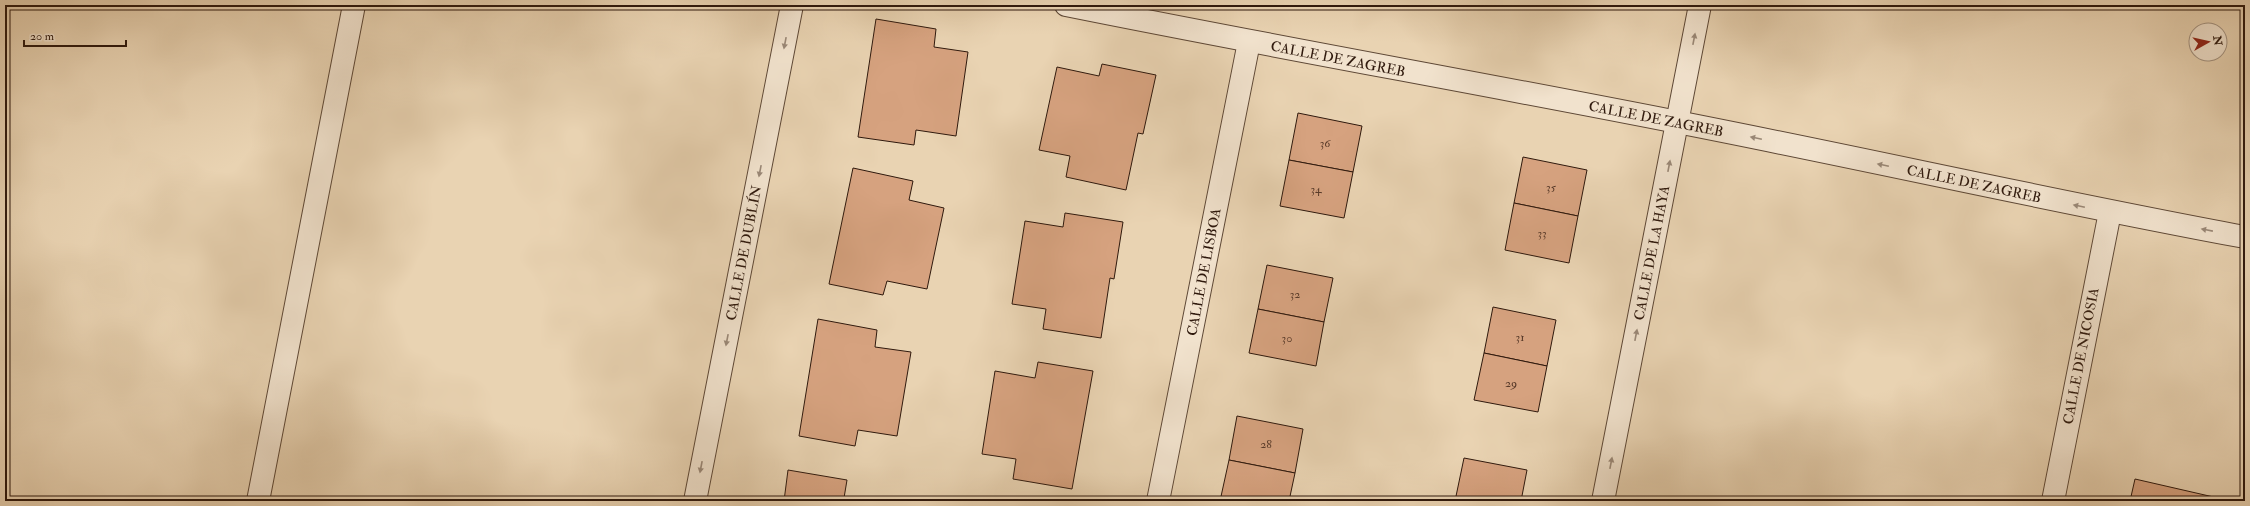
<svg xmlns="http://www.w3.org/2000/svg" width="2250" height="506" font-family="'IM FELL Double Pica',serif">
  <rect width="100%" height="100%" fill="#e9d3b2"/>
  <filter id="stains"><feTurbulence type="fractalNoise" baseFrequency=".005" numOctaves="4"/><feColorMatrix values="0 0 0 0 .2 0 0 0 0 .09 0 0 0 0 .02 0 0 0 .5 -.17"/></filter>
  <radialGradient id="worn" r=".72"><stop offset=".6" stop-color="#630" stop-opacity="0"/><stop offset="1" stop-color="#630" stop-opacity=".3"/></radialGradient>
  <!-- building -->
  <g fill="#d6a27f" stroke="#2f190d">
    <polygon points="876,19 936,29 934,47 968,52 956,136 916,130 914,145 858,137"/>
    <polygon points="1102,64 1156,75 1143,134 1138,133 1126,190 1066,177 1070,156 1039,150 1057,67 1099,76"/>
    <polygon points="1298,113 1362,126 1353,172 1289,160"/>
    <polygon points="1523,157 1587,170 1578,216 1514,203"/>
    <polygon points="1289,160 1353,172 1344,218 1280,206"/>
    <polygon points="853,168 913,181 909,200 944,208 927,289 887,281 883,295 829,284"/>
    <polygon points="1514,203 1578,216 1569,263 1505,250"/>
    <polygon points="1065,213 1123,222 1114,279 1110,278 1101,338 1043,329 1046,309 1012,304 1025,221 1063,227"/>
    <polygon points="1267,265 1333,278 1324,322 1258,309"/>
    <polygon points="1493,307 1556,320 1547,366 1484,353"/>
    <polygon points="1258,309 1324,322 1316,366 1249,353"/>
    <polygon points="818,319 877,330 875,347 911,352 897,436 858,430 855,446 799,436"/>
    <polygon points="1484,353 1547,366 1538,412 1474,400"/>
    <polygon points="1038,362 1093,371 1072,489 1013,479 1016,459 982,454 995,371 1035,378"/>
    <polygon points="1237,416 1303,429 1295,473 1229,460"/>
    <polygon points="1464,458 1527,470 1521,501 1455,501"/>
    <polygon points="1229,460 1295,473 1289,501 1220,501"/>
    <polygon points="788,470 847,480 844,498 861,501 784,501"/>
    <polygon points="2135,479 2231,501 2130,501"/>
  </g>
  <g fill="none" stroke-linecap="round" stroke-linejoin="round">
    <!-- minor casing -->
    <g stroke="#5e4836" stroke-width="24">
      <g id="minor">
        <path d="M1066,5c203,41 408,77 611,117 190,37 378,80 568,115"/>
        <polyline points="258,501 354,5"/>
        <polyline points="695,501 792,5"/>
        <polyline points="1158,501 1249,42"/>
        <polyline points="1603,501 1700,5"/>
        <polyline points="2053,501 2110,212"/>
      </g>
    </g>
    <!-- minor -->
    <use href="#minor" stroke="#f1e2cd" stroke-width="22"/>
  </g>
  <!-- one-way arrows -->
  <defs><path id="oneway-solid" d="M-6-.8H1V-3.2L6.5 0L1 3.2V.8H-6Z"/></defs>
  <g fill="#9a8877">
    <use href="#oneway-solid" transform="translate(1694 39) rotate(-79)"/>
    <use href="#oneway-solid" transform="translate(785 43) rotate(101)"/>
    <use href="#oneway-solid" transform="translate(1756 138) rotate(-168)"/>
    <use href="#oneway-solid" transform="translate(1883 165) rotate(-168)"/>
    <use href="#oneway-solid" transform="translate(1669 166) rotate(-79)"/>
    <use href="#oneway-solid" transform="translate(760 171) rotate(101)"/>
    <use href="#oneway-solid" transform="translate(2079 206) rotate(-168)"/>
    <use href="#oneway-solid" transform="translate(2207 230) rotate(-169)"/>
    <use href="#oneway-solid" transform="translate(1636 335) rotate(-79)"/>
    <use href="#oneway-solid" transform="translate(727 340) rotate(101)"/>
    <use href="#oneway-solid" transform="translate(1611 463) rotate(-79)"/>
    <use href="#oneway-solid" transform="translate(701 467) rotate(101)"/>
  </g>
  <g text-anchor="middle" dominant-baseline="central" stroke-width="3" stroke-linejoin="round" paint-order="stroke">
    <!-- number labels -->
    <g font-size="12" fill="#593b2a">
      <text x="1325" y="143">36</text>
      <text x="1551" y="187">35</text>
      <text x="1316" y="189">34</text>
      <text x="1542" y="233">33</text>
      <text x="1295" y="294">32</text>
      <text x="1520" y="337">31</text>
      <text x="1287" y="338">30</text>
      <text x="1511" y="383">29</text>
      <text x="1266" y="444">28</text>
    </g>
    <!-- street labels -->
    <g font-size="14" fill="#2f190d" stroke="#f1e2cd">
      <text transform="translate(1338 59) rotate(11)">CALLE DE ZAGREB</text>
      <text transform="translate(1656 119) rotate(11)">CALLE DE ZAGREB</text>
      <text transform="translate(1974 184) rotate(12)">CALLE DE ZAGREB</text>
      <text transform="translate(744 253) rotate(-79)">CALLE DE DUBLÍN</text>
      <text transform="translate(1652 253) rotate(-79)">CALLE DE LA HAYA</text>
      <text transform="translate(1204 272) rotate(-79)">CALLE DE LISBOA</text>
      <text transform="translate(2081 356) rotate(-79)">CALLE DE NICOSIA</text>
    </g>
  </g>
  <!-- margin -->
  <rect width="2250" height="506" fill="none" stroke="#e9d3b2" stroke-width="20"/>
  <rect x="6" y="6" width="2238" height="494" fill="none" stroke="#2f190d" stroke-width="2"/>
  <rect x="10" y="10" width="2230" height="486" fill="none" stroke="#2f190d"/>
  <!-- north arrow -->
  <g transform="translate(2208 42) rotate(82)"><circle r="19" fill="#f1e2cd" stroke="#a39280"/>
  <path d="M0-3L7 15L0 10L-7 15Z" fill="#8f2418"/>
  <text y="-6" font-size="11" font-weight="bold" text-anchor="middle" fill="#2f190d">N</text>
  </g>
  <!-- scale -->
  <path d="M24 40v6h102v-6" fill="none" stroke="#2f190d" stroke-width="2"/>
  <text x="30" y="40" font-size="12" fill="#2f190d" stroke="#f1e2cd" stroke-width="3" paint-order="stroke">20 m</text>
  <rect width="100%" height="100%" filter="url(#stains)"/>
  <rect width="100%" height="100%" fill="url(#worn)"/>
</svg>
